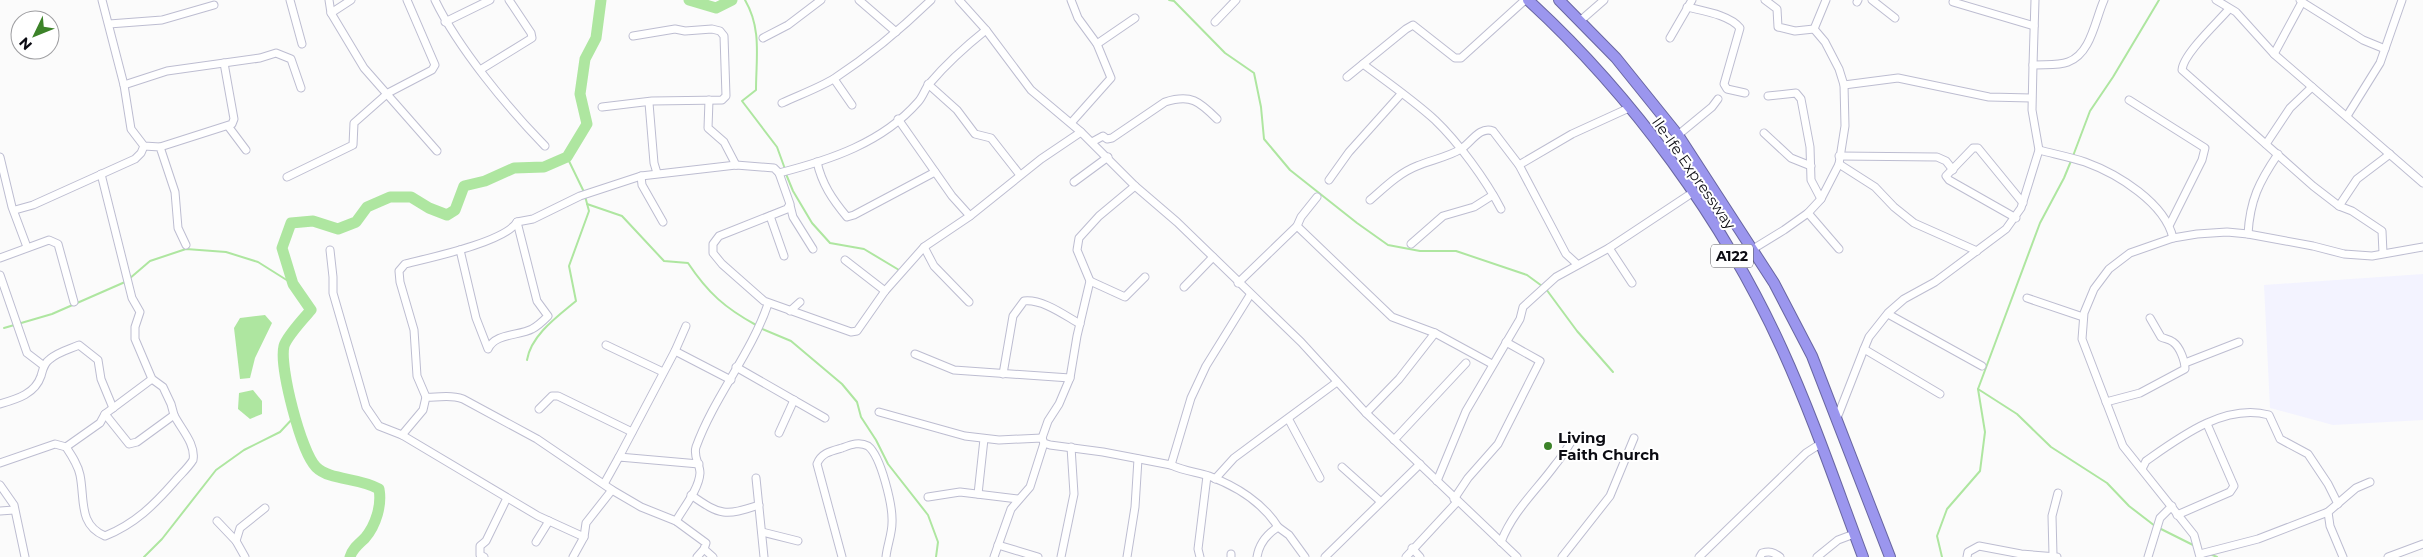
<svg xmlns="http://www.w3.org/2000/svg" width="2423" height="557" font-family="Montserrat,sans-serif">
  <rect width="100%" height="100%" fill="#fbfbfb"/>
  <!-- built -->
  <polygon fill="#f3f3ff" points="2423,274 2423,420 2333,425 2270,408 2264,285"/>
  <!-- water -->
  <g fill="#aee6a0">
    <polygon points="265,315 272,323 255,358 250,378 240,379 234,328 240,318"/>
    <polygon points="253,390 262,401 262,414 250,419 238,409 239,393"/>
  </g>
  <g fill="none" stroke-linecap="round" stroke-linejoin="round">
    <!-- stream -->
    <g stroke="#aee6a0" stroke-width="2">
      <path d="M745,0c17,29 11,58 11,90l-14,11 35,46 8,22"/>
      <polyline points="1169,0 1174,1 1225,53 1254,73 1261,107 1264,139 1290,170 1357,223 1388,245 1420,251 1456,251 1527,275 1542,286"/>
      <polyline points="2073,156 2090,111 2113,77 2159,0"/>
      <polyline points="567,157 584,192"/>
      <polyline points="786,174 793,191 812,223 830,243 864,249 899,270"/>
      <path d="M587,204l35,12 42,45 24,2c20,30 37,45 68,62"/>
      <polyline points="129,279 150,261 186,249 226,252 258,262 293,284"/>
      <polyline points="1546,289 1577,331 1613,372"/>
      <polyline points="4,328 52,314 125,282"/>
      <polyline points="760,328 791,341 842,384 857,402 861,417 876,440 888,464 928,515 938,542 936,557"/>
      <path d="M527,360c4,-25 31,-44 49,-59l-7,-35 20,-55 -4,-15"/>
      <polyline points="1978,389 2017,414 2051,447 2107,483 2129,506 2155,526"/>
      <polyline points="2159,528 2195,546"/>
      <polyline points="2210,554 2217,557"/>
      <polyline points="144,557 162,539 216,470 244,450 280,432 295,416"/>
      <polyline points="1942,557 1937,536 1947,509 1980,471 1985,432 1978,389 2040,223 2064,178 2071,161"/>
    </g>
    <!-- river -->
    <g stroke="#aee6a0" stroke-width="11">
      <polyline points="689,0 716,8 732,0"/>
      <path d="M350,557c2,-8 9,-13 15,-19 11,-13 17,-33 14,-49 -20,-12 -49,-8 -63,-22 -15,-15 -37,-101 -32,-121 3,-10 20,-28 27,-36l-18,-26 -11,-36 9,-25 22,-2 25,8 18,-7 11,-15 23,-10h21l18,11 18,7 8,-5 9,-24 21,-5 29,-13 30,-1 23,-10 20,-33 -7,-30 5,-35 11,-21 5,-38"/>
    </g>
    <!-- minor casing -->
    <g stroke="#bdbdd1" stroke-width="9">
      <g id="minor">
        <polyline points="102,0 124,85 131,129 144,146 160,147 175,192 178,228 186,245"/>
        <polyline points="290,0 302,44"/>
        <polyline points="329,0 331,13 364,68 437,151"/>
        <path d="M435,0c23,48 73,108 110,146"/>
        <polyline points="859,0 896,32"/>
        <polyline points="959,0 986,30 1031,90 1081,132 1135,186 1177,222 1301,342 1366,413 1517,557"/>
        <polyline points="1071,0 1078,18 1097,44 1111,78 1071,123"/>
        <polyline points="1765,0 1777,9 1778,27 1795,31 1814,29"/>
        <polyline points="1872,0 1895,18"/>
        <polyline points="2216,0 2236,12 2274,54 2423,183"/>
        <polyline points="1857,2 1858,0"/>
        <polyline points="1953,2 2034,26"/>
        <polyline points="2302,2 2363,40 2385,49"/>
        <path d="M1687,7c16,4 43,8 53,21l-16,56 3,5 18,4"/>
        <path d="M2229,9c-11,13 -46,45 -47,61l131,116 26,20 13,5 30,20 1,22"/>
        <polyline points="331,13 351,0"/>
        <polyline points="1580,21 1604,0"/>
        <polyline points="445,22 490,0"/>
        <polyline points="1215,22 1236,0"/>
        <polyline points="109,24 162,20 214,5"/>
        <polyline points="763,38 788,25 821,0"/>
        <polyline points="1670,38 1692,0"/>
        <polyline points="1097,44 1135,18"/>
        <polyline points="2274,54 2302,2 2300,0"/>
        <path d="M1363,64c24,18 50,36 72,56 23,22 51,60 66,89"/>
        <polyline points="2033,65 2035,0"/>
        <polyline points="480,70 532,38 531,33 509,0"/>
        <polyline points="1347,77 1406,29 1413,25 1455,58 1461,58 1525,0"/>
        <polyline points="834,79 852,105"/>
        <polyline points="928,84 957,110 975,134 991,138 1020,175"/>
        <polyline points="124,85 167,71 260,58 276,53 291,59 301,88"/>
        <polyline points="1844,85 1898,78 1989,97 2031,98"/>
        <polyline points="1768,96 1796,93 1801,99 1810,147 1811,180 1821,199"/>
        <polyline points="709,100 708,128 724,142 736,165"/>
        <polyline points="2129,100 2205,148 2202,160 2170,224"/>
        <polyline points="649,103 654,163 657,173"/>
        <path d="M782,103c17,-8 37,-15 53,-25 35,-23 66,-49 96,-78"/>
        <polyline points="602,107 652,101 722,100 726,96 724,36 720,31 712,29 685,31 675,29 633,36"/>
        <polyline points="2347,116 2380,63 2402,0"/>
        <polyline points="898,119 952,196 970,216"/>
        <polyline points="228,126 246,150"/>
        <polyline points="1764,133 1791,158 1811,166"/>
        <polyline points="1678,135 1712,107 1718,99"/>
        <path d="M1092,142l11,-6 4,3 5,-1 53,-36c26,-8 34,-1 52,17"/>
        <polyline points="2266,144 2290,108 2312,87"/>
        <polyline points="160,147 232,124 234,119 224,63"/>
        <path d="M2039,150c15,4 31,7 46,12 33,12 80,41 88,76"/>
        <polyline points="1839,156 1937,157 1946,161 1953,170"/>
        <polyline points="0,157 12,207 27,247"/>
        <path d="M817,162c5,22 15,37 30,55l7,-2 81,-43"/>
        <polyline points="1839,164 1875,187 1894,207 1914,223 1977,251"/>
        <polyline points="1519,165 1572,134 1629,108"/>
        <polyline points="779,173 790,204 787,209 719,236 713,244 713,253 722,264 764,301 851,332 857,331 885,291 924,247 970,216 1041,159 1081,132"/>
        <polyline points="101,174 132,298 140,312 135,327 135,339 152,379 163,387 171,404 174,415 137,442 129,444 105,414"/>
        <polyline points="641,176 642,185 663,222"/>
        <polyline points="287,177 353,145 354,123 388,93 432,70 435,65 407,0"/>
        <polyline points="1329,180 1349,152 1401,94"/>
        <polyline points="1074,182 1108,157"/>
        <path d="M1370,200c15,-13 29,-27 47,-34 14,-6 31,-9 44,-17 10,-6 18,-23 32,-18l26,34 47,89 11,10"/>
        <polyline points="790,205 793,217 813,249"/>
        <polyline points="2339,206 2357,179 2390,154"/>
        <polyline points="15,210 33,205 135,159 141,153 144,146"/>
        <polyline points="1808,213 1839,249"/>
        <polyline points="770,216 784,256"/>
        <polyline points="2016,218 1949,180 1946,176 1973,148 1978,148 2023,203"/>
        <polyline points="1297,226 1392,317 1435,333 1492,364"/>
        <path d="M2248,234c2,-34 11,-52 30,-80"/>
        <polyline points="1411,244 1443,216 1474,207 1493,195"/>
        <polyline points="924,247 934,266 969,302"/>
        <polyline points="1609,248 1632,283"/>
        <polyline points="330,250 333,277 333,293 366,407 379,426 402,435 538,516 584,537"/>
        <path d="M460,250l16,68 12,31c7,-16 31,-13 44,-20 6,-3 11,-8 16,-13l-11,-15 -20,-79"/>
        <polyline points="0,258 49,240 58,244 74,302"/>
        <polyline points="845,260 885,291"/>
        <polyline points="1735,260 1784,230 1808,213 1821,199 1839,164 1845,126 1844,85 1839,69 1825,42 1814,29 1826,0"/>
        <polyline points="0,275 27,353 44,366"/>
        <polyline points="1090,281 1125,297 1145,277"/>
        <polyline points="1238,283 1297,226 1301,217 1317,197"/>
        <polyline points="1184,287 1213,257"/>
        <polyline points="2027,298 2083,317"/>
        <polyline points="790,311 800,302"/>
        <polyline points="1888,314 1982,366"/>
        <polyline points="606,345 663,372"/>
        <polyline points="1864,349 1940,394"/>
        <polyline points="675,351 731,380"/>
        <polyline points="915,354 954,370 1070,378"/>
        <polyline points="2185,363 2239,342"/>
        <polyline points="736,367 825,418"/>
        <path d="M1003,374l10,-58 11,-15c19,-2 40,14 56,23"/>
        <path d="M2106,402l34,-9 45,-24c0,-8 -5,-22 -12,-27 -4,-3 -8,-3 -12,-5l-11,-19"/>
        <path d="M0,404c17,-5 35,-10 41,-28 2,-7 3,-13 9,-17 8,-7 20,-10 29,-14l19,15 3,19 12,29"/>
        <polyline points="539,409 552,396 558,396 632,432"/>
        <polyline points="879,412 965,436 999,440 1042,438 1044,443 1050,445 1103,452 1171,465 1191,398 1206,366 1250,295"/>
        <polyline points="1366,413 1399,379 1435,333"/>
        <path d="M1837,418l27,-69 5,-12 19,-24 16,-14 31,-17 71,-53 15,-21 18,-58 -7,-40 1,-45c11,-1 25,1 35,-3 23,-8 27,-42 36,-62"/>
        <polyline points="1289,420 1320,478"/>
        <polyline points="779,433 794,400"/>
        <polyline points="402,435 423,410 426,397"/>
        <polyline points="1042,438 1048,421 1059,404 1070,378 1077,336 1090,281 1077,250 1079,238 1099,216 1135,186"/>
        <polyline points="1394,440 1466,363"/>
        <polyline points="66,447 100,423 105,414 152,379"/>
        <polyline points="619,457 675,351 686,326"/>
        <path d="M0,463l55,-19 11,3c6,9 12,18 14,28 5,24 -2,50 25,61 30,-12 49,-31 70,-55 6,-7 13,-13 18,-21 3,-16 -12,-31 -19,-45"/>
        <path d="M1171,465c13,6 25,7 38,11 27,10 54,27 69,51"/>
        <polyline points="1342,467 1380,501"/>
        <path d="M2142,469l4,-8c34,-24 79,-58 123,-46l11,24 28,15 20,30 10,20"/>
        <polyline points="756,478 764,557"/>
        <polyline points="1215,479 1234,458 1337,382"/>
        <polyline points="1437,481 1466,411 1520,319 1523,307 1556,277 1609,248 1692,193"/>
        <polyline points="604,484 619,457 699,464"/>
        <polyline points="0,485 14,505 25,557"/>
        <polyline points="978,494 984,439"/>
        <path d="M691,495c30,21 34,21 68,10"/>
        <polyline points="928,497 960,492 1018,499"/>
        <polyline points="1454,499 1468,478 1498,444 1540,361 1506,342"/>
        <polyline points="0,511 14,510"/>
        <polyline points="2177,515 2230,492 2234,486 2207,424"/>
        <polyline points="217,521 236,541"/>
        <path d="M676,521c8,-14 23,-32 24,-48 0,-9 -7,-16 -4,-26 18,-50 55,-93 72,-143"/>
        <polyline points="762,532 798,541"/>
        <polyline points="536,542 549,521"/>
        <path d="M1501,542c12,-31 35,-51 54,-77 7,-8 12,-17 18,-26"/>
        <polyline points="998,545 1038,557"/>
        <polyline points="1412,548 1420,557"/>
        <polyline points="2200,554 2258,539 2328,512"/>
        <polyline points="2053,555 2052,516 2058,493"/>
        <polyline points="245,557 236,541 240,528 265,508"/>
        <polyline points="484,557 480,555 480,546 486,541 507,498"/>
        <polyline points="573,557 584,537 586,523 612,490"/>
        <polyline points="697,557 704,549"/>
        <path d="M713,557l-9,-8 2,-6 -30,-22 -35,-14 -29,-17 -75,-51 -74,-40c-14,-5 -22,-1 -37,-2l-9,-21 -3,-46 -14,-48 -1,-11 6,-7c24,-6 100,-22 112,-42l16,-3 47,-23 61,-20 95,-11 38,3 5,5c51,-13 103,-30 139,-71 5,-5 7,-14 12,-19 17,-20 36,-37 56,-53"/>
        <path d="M842,557l-25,-93c4,-11 14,-13 25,-16 8,-3 17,-7 26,-2 13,10 25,60 24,77 0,11 -5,23 -6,34"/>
        <polyline points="994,557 1011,509 1030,487 1044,443"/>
        <polyline points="1061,557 1074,494 1071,447"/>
        <polyline points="1127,557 1135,507 1138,459"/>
        <polyline points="1200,557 1198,549 1207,476"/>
        <polyline points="1231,557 1231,554"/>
        <path d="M1257,557c2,-13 10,-23 21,-30l11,8 16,22"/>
        <polyline points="1325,557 1420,464"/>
        <polyline points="1406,557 1457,502"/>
        <polyline points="1562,557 1610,496 1634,438"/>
        <polyline points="1699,557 1806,453 1820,444"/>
        <path d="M1760,557l2,-4c8,-2 11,-1 18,4"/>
        <polyline points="1817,557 1838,540 1854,534"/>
        <polyline points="1967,557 1968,552 1979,546 2021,554 2057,557"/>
        <polyline points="2148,557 2160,518 2172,506"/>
        <polyline points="2200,557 2194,535 2123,446 2082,339 2084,313 2094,289 2109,269 2130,253 2173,238 2197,234 2227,232 2248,234 2313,246 2344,254 2372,256 2423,247"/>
        <polyline points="2343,557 2330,526 2328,512 2356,488 2370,482"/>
        <polyline points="2388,557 2423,544"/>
      </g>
    </g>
    <!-- highway casing -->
    <g stroke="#6966a1" stroke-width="12">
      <g id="highway">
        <path d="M1528,0c104,95 196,221 254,349 31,68 55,139 81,208"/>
        <polyline points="1559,0 1616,58 1678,135 1774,283 1812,356 1890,557"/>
      </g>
    </g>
    <!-- minor -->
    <use href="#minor" stroke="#fff" stroke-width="7"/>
    <!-- highway -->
    <use href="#highway" stroke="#9b96ee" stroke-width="10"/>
  </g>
  <!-- markers -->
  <circle fill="#3c8329" stroke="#fff" stroke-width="2" cx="1548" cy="446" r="5"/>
  <g text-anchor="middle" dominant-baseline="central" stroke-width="4" stroke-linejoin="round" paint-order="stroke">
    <!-- shield labels -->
    <rect fill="#fff" stroke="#55555a" stroke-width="1" x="1711" y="244.5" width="42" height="23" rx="4"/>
    <g font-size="14" font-weight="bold" fill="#0c0c13">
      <text x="1732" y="256">A122</text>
    </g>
    <!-- street labels -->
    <g font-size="15" fill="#0c0c13" stroke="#fff">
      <text transform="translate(1694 173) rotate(55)">Ile-Ife Expressway</text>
    </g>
    <!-- poi labels -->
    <g font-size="15" font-weight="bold" fill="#0c0c13" stroke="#fff" text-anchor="start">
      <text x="1558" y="437">Living<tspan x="1558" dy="17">Faith Church</tspan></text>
    </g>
  </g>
  <!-- north arrow -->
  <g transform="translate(35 35) rotate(227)"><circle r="24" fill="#ffffff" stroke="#9e9ea1"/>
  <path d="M0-4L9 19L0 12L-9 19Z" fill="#3c8329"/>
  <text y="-8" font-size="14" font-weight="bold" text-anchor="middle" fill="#0c0c13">N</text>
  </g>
</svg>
